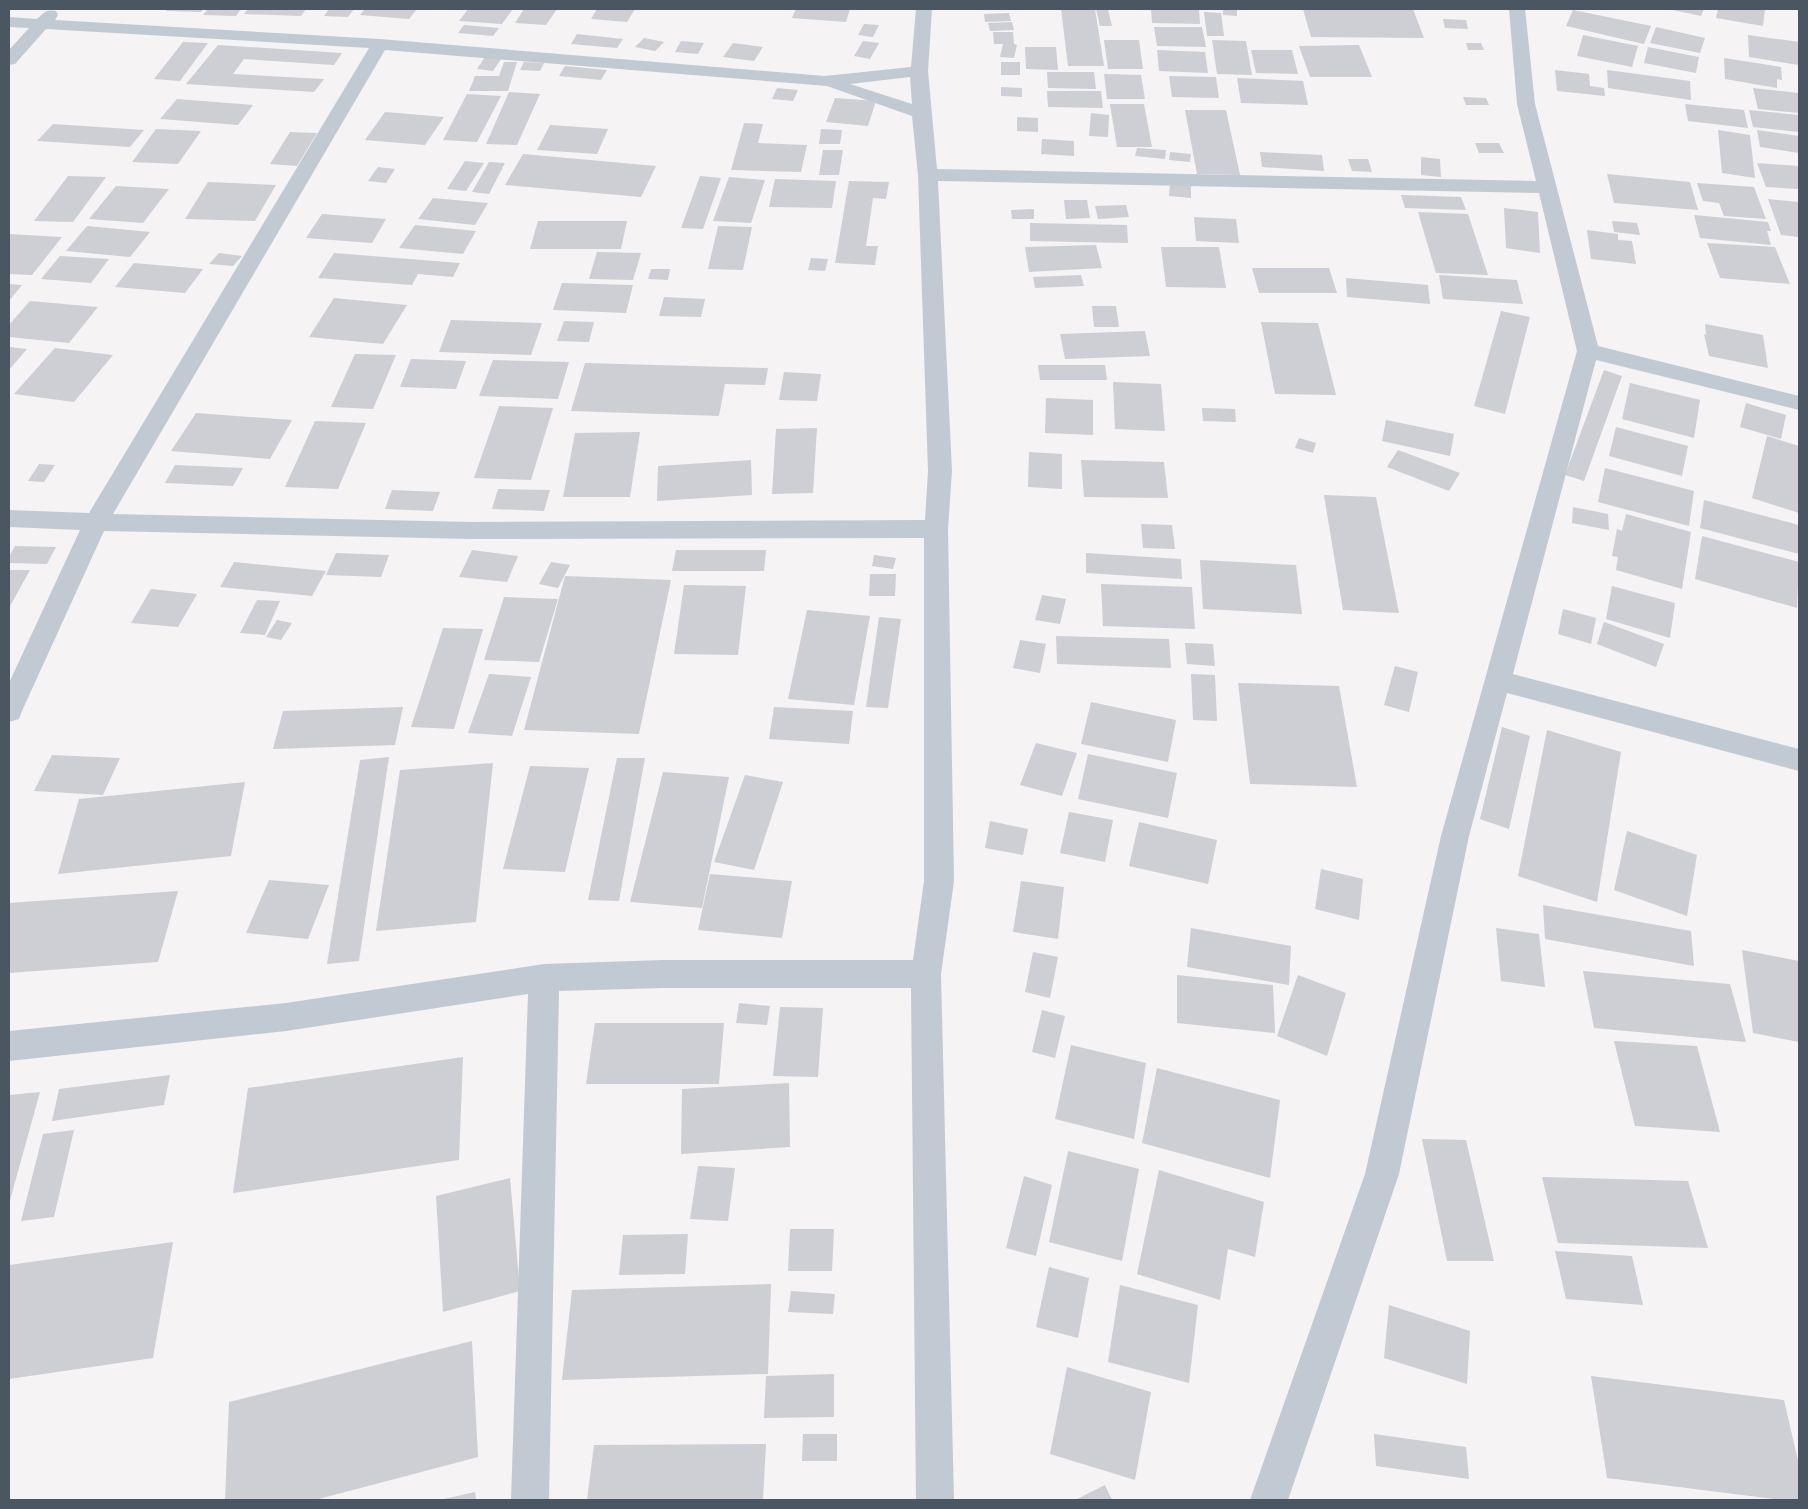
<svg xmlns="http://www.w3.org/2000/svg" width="1808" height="1509" font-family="'PT Sans',sans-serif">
  <rect width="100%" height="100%" fill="#f5f3f3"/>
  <!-- building -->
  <g fill="#cdcfd5">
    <polygon points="168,9 203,9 201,12 166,11"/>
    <polygon points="208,9 241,9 236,16 203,15"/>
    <polygon points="248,9 306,9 301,16 244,14"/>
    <polygon points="329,9 354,9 348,17 324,16"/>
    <polygon points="365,9 417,9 409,19 360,15"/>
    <polygon points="468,9 513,9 502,24 459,21"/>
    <polygon points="524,9 557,9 546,25 515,23"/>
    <polygon points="597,9 635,9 627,22 591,19"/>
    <polygon points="796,9 850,9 846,22 792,18"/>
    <polygon points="1061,9 1095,9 1104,66 1068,66"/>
    <polygon points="1096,9 1108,9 1112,26 1100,26"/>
    <polygon points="1151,9 1199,9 1200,24 1152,23"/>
    <polygon points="1223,9 1237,9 1237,16 1223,15"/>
    <polygon points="1303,9 1413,9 1424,38 1311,37"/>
    <polygon points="1668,9 1704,9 1701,16"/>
    <polygon points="1718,9 1765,9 1763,26 1716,18"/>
    <polygon points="1573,10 1651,26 1644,44 1566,26"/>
    <polygon points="1204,12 1221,13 1224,36 1207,36"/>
    <polygon points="1009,13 1011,21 985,22 984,14"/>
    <polygon points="1443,19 1466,20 1468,29 1445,28"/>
    <polygon points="1012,22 1014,30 990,31 988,23"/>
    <polygon points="864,24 879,25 873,37 858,35"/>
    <polygon points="464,25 499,28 493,36 458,33"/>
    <polygon points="1154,27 1202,27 1206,47 1157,46"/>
    <polygon points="1656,27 1705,38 1700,53 1650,43"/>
    <polygon points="993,32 1013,32 1014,44 1017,45 1014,58 1000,57 1003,44 994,44"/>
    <polygon points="577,34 623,39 617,48 571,44"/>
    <polygon points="1583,35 1638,46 1632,67 1577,56"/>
    <polygon points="1748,35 1799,42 1799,65 1749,57"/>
    <polygon points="644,38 664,42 655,51 635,47"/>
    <polygon points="1104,40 1139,40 1143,69 1108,69"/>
    <polygon points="1212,40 1246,41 1252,75 1217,74"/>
    <polygon points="681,41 704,43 698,54 675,52"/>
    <polygon points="863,41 879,43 870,59 854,56"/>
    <polygon points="183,42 208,43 180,81 154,79"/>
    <polygon points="733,43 763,47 754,61 723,57"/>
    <polygon points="1466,43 1481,43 1484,50 1468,50"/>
    <polygon points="218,45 342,53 334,65 244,59 233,74 324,79 314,92 186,84"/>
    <polygon points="1359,45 1372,77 1310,77 1299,46"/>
    <polygon points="1025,47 1056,47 1058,70 1026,69"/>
    <polygon points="1648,47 1699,57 1696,73 1644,63"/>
    <polygon points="1157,50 1205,52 1208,73 1159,71"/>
    <polygon points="1251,50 1292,50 1298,74 1256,73"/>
    <polygon points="485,57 501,59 493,71 477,69"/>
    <polygon points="1724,58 1781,67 1782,80 1777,79 1777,88 1725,79"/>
    <polygon points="504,62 517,62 508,91 469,91 475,76 499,76"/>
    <polygon points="524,62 544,63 540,71 520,70"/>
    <rect x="1001" y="62" width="19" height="13"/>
    <polygon points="565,66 607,70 601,80 559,76"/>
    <polygon points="1555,70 1589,74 1590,86 1604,88 1605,96 1557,91"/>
    <polygon points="1607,70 1690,81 1691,100 1608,88"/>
    <polygon points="1047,72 1094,72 1096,89 1048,88"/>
    <polygon points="1104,74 1141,75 1145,99 1107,99"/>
    <polygon points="1169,76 1216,77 1219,98 1172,97"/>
    <polygon points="1237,78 1303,81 1308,105 1241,103"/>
    <polygon points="1001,87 1022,88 1022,97 1001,96"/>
    <polygon points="777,88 798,90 793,101 772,99"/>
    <polygon points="1753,88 1799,93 1799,113 1758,109"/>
    <polygon points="1047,91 1101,91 1103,108 1048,107"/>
    <polygon points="509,92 540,94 517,145 486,144"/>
    <polygon points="467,94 501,96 477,142 443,140"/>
    <polygon points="1463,97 1486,98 1489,105 1466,105"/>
    <polygon points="835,98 876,101 868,126 826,122"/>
    <polygon points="177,99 253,105 238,125 160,119"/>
    <polygon points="1110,104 1144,104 1152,147 1117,147"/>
    <polygon points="1685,104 1744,110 1748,128 1688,121"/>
    <polygon points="1185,110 1226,110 1240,175 1197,174"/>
    <polygon points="1749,110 1799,115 1799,132 1753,127"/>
    <polygon points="385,112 444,117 425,145 365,140"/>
    <polygon points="1091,113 1109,115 1108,137 1089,136"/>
    <polygon points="1017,117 1038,118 1038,132 1017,131"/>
    <polygon points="744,123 763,124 758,143 807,145 801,172 731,170"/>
    <polygon points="53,124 144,130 130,147 37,141"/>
    <polygon points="550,125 608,129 597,154 537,150"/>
    <polygon points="156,129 201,131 178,164 132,162"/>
    <polygon points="821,129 842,130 840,144 819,144"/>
    <polygon points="1718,130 1750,135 1755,178 1722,173"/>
    <polygon points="1757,130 1799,136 1799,153 1760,147"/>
    <polygon points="290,132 317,133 297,166 270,164"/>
    <polygon points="1042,139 1074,141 1074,156 1041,154"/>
    <polygon points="1475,143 1499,143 1504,153 1479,153"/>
    <polygon points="1137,148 1166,150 1165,159 1135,156"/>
    <polygon points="823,150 843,150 839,175 819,175"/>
    <polygon points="1170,152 1191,154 1190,162 1169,160"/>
    <polygon points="1260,152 1322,155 1324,171 1262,167"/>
    <polygon points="523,154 656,166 641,197 505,185"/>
    <polygon points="1421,157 1440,159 1441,177 1421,175"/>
    <polygon points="1348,159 1368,159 1372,172 1352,171"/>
    <polygon points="465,161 484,163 466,191 447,189"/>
    <polygon points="489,162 505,163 489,194 472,192"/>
    <polygon points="1757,163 1799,166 1799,189 1766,187"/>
    <polygon points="378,167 395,169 386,183 368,181"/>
    <polygon points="1607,174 1690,182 1698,210 1614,203"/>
    <polygon points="68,176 106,177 73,222 34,221"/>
    <polygon points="700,176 721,178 703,229 681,228"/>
    <polygon points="729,177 765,180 751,223 713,221"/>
    <polygon points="775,179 836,181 832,208 769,207"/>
    <polygon points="849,181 889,182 886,199 873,198 866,246 878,246 875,265 835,263"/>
    <polygon points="208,182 276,185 255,221 185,219"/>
    <polygon points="1170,183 1191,184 1191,198 1169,196"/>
    <polygon points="1697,183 1754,187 1766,219 1724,216 1719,203 1703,201"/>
    <polygon points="116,186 169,189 143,223 89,219"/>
    <polygon points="1401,195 1461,197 1466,210 1405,208"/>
    <polygon points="433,198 488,203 475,225 418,219"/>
    <polygon points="1768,199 1799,202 1799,237 1781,235"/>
    <polygon points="1064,200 1087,200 1090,218 1066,219"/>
    <polygon points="1126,205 1129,217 1098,219 1095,206"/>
    <polygon points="1504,208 1538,212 1540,253 1506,248"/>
    <polygon points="1034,209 1034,219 1012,219 1011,210"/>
    <polygon points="1418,212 1468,214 1488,275 1436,273"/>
    <polygon points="322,214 386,219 372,243 306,238"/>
    <polygon points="1694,215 1768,222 1771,231 1767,231 1771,245 1700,238"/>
    <polygon points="1194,217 1236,219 1239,243 1196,241"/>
    <polygon points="538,221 627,221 621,249 530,249"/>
    <polygon points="1612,221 1637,223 1640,235 1614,232"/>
    <polygon points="1030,223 1127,225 1128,243 1030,241"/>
    <polygon points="415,225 476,231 463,254 399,248"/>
    <polygon points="87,226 150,232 130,257 66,251"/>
    <polygon points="718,226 752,227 743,270 708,269"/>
    <polygon points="1587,230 1618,234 1618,240 1632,241 1636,264 1591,259"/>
    <polygon points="9,234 62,237 32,275 9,274"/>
    <polygon points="1707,243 1775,247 1790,284 1720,278"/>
    <polygon points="1096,245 1102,268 1029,272 1025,247"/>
    <polygon points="1161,247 1219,247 1226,288 1166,287"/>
    <polygon points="597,252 641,253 633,280 589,279"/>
    <polygon points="219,253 242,256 233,266 209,264"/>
    <polygon points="334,253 460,263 453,277 418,274 412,285 318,278"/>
    <polygon points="60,256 109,259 91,283 41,279"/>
    <polygon points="811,258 828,259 825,271 808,270"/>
    <polygon points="134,263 203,269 185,293 115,287"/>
    <polygon points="1252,268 1329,268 1337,293 1259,293"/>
    <polygon points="651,269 670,269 668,280 648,279"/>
    <polygon points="1081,275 1084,286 1035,288 1033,277"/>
    <polygon points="1439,275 1517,280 1523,304 1443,299"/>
    <polygon points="1346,278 1428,285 1430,304 1347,297"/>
    <polygon points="562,283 633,285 626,313 553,310"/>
    <polygon points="9,284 22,285 9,301"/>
    <polygon points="664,297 705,299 701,317 659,316"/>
    <polygon points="334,298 407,305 383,344 309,337"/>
    <polygon points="30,301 98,307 69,343 9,337 9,325"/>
    <polygon points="1092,306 1116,306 1119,327 1094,327"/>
    <polygon points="1501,311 1530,317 1505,414 1474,406"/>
    <polygon points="451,320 542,323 531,355 439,352"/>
    <polygon points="564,321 594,322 589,342 557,341"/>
    <polygon points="1261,322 1318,323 1336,395 1275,394"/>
    <polygon points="1705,324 1763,335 1768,368 1709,356 1704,334 1706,335"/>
    <polygon points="1145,331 1150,356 1065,359 1060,334"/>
    <polygon points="9,347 27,349 9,370"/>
    <polygon points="55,348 113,355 74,402 14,394"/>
    <polygon points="355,354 396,355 373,409 331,407"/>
    <polygon points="411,359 466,361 456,389 400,387"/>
    <polygon points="493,360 569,362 558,399 479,396"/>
    <polygon points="585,363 768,368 765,385 725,384 719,416 571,411"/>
    <polygon points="1038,365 1105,365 1107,380 1040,380"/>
    <polygon points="1604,370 1622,376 1584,481 1565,475"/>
    <polygon points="784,372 821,374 817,401 779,400"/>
    <polygon points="1113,382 1161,384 1165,431 1115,429"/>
    <polygon points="1630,383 1700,400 1694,438 1622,419"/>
    <polygon points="1046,398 1093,400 1093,435 1045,433"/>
    <polygon points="1746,403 1786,415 1781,439 1740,427"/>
    <polygon points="499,406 553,408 531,480 474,478"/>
    <polygon points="1202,408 1235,409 1236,422 1203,421"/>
    <polygon points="196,413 292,420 270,459 171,451"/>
    <polygon points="1386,420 1454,434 1450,456 1382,441"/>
    <polygon points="315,421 366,423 338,489 285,487"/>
    <polygon points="1616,427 1688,446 1682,476 1609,456"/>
    <polygon points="817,428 813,493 772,494 776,429"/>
    <polygon points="640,432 630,497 563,497 575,433"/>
    <polygon points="1767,436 1799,446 1799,513 1752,498"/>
    <polygon points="1299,438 1316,443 1313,453 1295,448"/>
    <polygon points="1398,450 1460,473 1449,491 1387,467"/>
    <polygon points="1029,452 1062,454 1062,489 1028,487"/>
    <polygon points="751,460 752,495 657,501 658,466"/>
    <polygon points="1081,460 1164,462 1168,498 1084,497"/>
    <polygon points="39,464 55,465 44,482 28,481"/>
    <polygon points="175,465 243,468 233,486 165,483"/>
    <polygon points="1605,468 1694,491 1689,526 1598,502"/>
    <polygon points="498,489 550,490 544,511 492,509"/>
    <polygon points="392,490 440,492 433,511 385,509"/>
    <polygon points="1324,495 1376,497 1399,613 1343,610"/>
    <polygon points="1704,500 1799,525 1799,554 1700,528"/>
    <polygon points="1573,507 1608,514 1609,530 1572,523"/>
    <polygon points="1626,514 1691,532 1682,589 1616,570 1618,557 1612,556 1617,529 1622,531"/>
    <polygon points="1141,524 1172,525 1175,549 1143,548"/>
    <polygon points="1702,536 1799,562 1797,608 1695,579"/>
    <polygon points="15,546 56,547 47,564 9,563 9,557"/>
    <polygon points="472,550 518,556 507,582 459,577"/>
    <polygon points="676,550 766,550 764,571 672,571"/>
    <polygon points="336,553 389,555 381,577 326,575"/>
    <polygon points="1086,553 1181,559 1182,579 1086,573"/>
    <polygon points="874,555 896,558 893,569 872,566"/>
    <polygon points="1200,560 1296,565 1302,614 1203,609"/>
    <polygon points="234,562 326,571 312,596 220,587"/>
    <polygon points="551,562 570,565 558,588 539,584"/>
    <polygon points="9,570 30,570 9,608"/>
    <polygon points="870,574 896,574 895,596 869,596"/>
    <polygon points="565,576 671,580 639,734 524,730"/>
    <polygon points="1101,584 1192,587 1195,629 1103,626"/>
    <polygon points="684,585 746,586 738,655 674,654"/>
    <polygon points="1612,586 1675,603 1670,638 1606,619"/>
    <polygon points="151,589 197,594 178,627 131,623"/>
    <polygon points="1042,595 1066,599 1060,624 1035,620"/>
    <polygon points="504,597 558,599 539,662 484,660"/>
    <polygon points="257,600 280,601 265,635 240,633"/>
    <polygon points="1563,609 1596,618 1591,644 1558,634"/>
    <polygon points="807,610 870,616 854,705 788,699"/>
    <polygon points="879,617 901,619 888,708 866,707"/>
    <polygon points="277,620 292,623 281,640 266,637"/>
    <polygon points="1604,622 1664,644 1656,667 1597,644"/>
    <polygon points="443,628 483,629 454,729 411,727"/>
    <polygon points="1056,636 1169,639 1171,668 1057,664"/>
    <polygon points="1020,640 1046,644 1040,673 1013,668"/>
    <polygon points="1185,643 1213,644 1215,666 1187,664"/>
    <polygon points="1395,666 1418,672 1409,712 1384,705"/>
    <polygon points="489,674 531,677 512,736 468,733"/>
    <polygon points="1191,674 1215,675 1217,721 1193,720"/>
    <polygon points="1238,683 1339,686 1357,787 1250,784"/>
    <polygon points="1091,702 1176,720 1168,762 1081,744"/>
    <polygon points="403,707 395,745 273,749 283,711"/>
    <polygon points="774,707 853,711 849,744 769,739"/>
    <polygon points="1502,727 1530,736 1509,829 1480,819"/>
    <polygon points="1547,730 1621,752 1597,902 1518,876"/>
    <polygon points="1036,743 1077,753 1062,796 1020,785"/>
    <polygon points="1088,754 1177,773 1168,818 1078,799"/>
    <polygon points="52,755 120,758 103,795 34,791"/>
    <polygon points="389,757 359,961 327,964 360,760"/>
    <polygon points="617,758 645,758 619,901 588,900"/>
    <polygon points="493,763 476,922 376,931 400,770"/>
    <polygon points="530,766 589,768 565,872 503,869"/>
    <polygon points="663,772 729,777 702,908 630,902"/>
    <polygon points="745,775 783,782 754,870 714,862"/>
    <polygon points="245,782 231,856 58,874 79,799"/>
    <polygon points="1069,812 1113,820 1105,862 1060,853"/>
    <polygon points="990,821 1028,829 1023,855 985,848"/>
    <polygon points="1139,822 1217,840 1208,884 1129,866"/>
    <polygon points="1627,831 1697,855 1687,916 1614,890"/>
    <polygon points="1321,869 1363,879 1359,920 1315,909"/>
    <polygon points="710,874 792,881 782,938 698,930"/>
    <polygon points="269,880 329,885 308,939 246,933"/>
    <polygon points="1021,881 1064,887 1058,939 1013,932"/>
    <polygon points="178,891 158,962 9,973 9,903"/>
    <polygon points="1543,905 1691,931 1694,966 1545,939"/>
    <polygon points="1191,928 1291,946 1289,985 1187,967"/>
    <polygon points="1496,928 1539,934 1545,987 1501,981"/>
    <polygon points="1742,950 1799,961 1799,1042 1753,1033"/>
    <polygon points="1033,952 1058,957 1050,998 1025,992"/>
    <polygon points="1583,971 1730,984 1746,1042 1594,1028"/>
    <polygon points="1177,975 1273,985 1275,1033 1177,1023"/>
    <polygon points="1298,975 1346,993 1327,1056 1277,1036"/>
    <polygon points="739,1003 770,1006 767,1025 736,1023"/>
    <polygon points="780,1007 823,1008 818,1077 773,1076"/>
    <polygon points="1042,1010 1065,1016 1055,1058 1032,1052"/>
    <polygon points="595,1023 724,1023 719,1084 586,1084"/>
    <polygon points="1614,1041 1697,1046 1720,1132 1635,1126"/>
    <polygon points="1071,1045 1146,1063 1134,1139 1055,1119"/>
    <polygon points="463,1057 459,1160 233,1193 248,1088"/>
    <polygon points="1157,1068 1280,1100 1270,1178 1142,1143"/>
    <polygon points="170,1075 164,1105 52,1121 59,1089"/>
    <polygon points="789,1083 790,1147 681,1154 682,1089"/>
    <polygon points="40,1092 9,1204 9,1095"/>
    <polygon points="74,1130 54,1217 21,1221 43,1134"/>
    <polygon points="1422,1139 1466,1140 1494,1261 1447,1261"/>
    <polygon points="1068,1151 1139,1169 1122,1261 1049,1242"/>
    <polygon points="698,1166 735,1168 728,1221 690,1219"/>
    <polygon points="1159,1170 1264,1202 1255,1257 1228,1249 1220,1300 1137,1274"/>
    <polygon points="1024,1176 1052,1185 1036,1256 1006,1248"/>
    <polygon points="1542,1177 1688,1181 1708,1248 1558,1243"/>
    <polygon points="510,1178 520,1291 443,1312 436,1196"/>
    <polygon points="790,1229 834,1229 832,1271 788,1271"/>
    <polygon points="688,1234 685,1274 619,1275 623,1235"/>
    <polygon points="173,1242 153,1358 9,1379 9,1265"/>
    <polygon points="1555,1251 1632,1256 1643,1305 1566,1299"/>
    <polygon points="1049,1267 1089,1278 1078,1338 1036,1327"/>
    <polygon points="771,1284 768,1374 562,1380 572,1290"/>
    <polygon points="1120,1285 1198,1305 1189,1383 1108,1362"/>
    <polygon points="791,1291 835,1294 833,1314 788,1312"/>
    <polygon points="1389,1305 1470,1331 1467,1384 1384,1358"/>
    <polygon points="472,1341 478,1457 315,1500 225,1500 229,1402"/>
    <polygon points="1067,1367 1151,1392 1135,1480 1050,1454"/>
    <polygon points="834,1374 834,1417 764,1418 766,1376"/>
    <polygon points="1591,1376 1784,1400 1799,1465 1799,1500 1783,1500 1607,1478"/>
    <polygon points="803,1434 837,1434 837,1461 802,1461"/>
    <polygon points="1374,1434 1466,1447 1469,1479 1376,1466"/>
    <polygon points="766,1444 763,1500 587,1500 594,1445"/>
    <polygon points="1105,1485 1112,1500 1075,1500"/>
    <polygon points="475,1492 476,1500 444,1500 444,1499"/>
  </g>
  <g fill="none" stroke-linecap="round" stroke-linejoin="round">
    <!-- minor -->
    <path fill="#c1cad2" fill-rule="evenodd" d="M916,9h16l-4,62 9,98 599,12 -19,-77 -8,-95h16l10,95 63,242 201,50v14l-203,-50 -83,314 286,75v22l-292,-78 -38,143 -70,338 -111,326h-38l115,-326 76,-338 136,-485 -38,-158 -601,-12 14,290 -4,58 6,352 -13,93 13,526h-38l-5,-512h-248l-104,3 -10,509h-38l17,-506 -242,37 -277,30v-30l277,-28 258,-39 119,-4h250l11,-79v-343l-452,1 -368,-8 -82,180 -3,8 -10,3v-39l71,-153 -71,-3v-17l80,3 280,-465 -323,-19 -31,35 -6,1v-15l20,-22 -20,-1v-10l28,2c7,-7 10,-10 19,-8l2,4 -3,5 325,19 445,37 86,-9zM385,50l442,36 85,30 6,59 10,296 -3,49 -453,2 -359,-8zM910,77l2,27 -62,-20z"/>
  </g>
  <!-- border -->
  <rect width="1808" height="1509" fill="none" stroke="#4a5661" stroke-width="20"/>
</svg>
